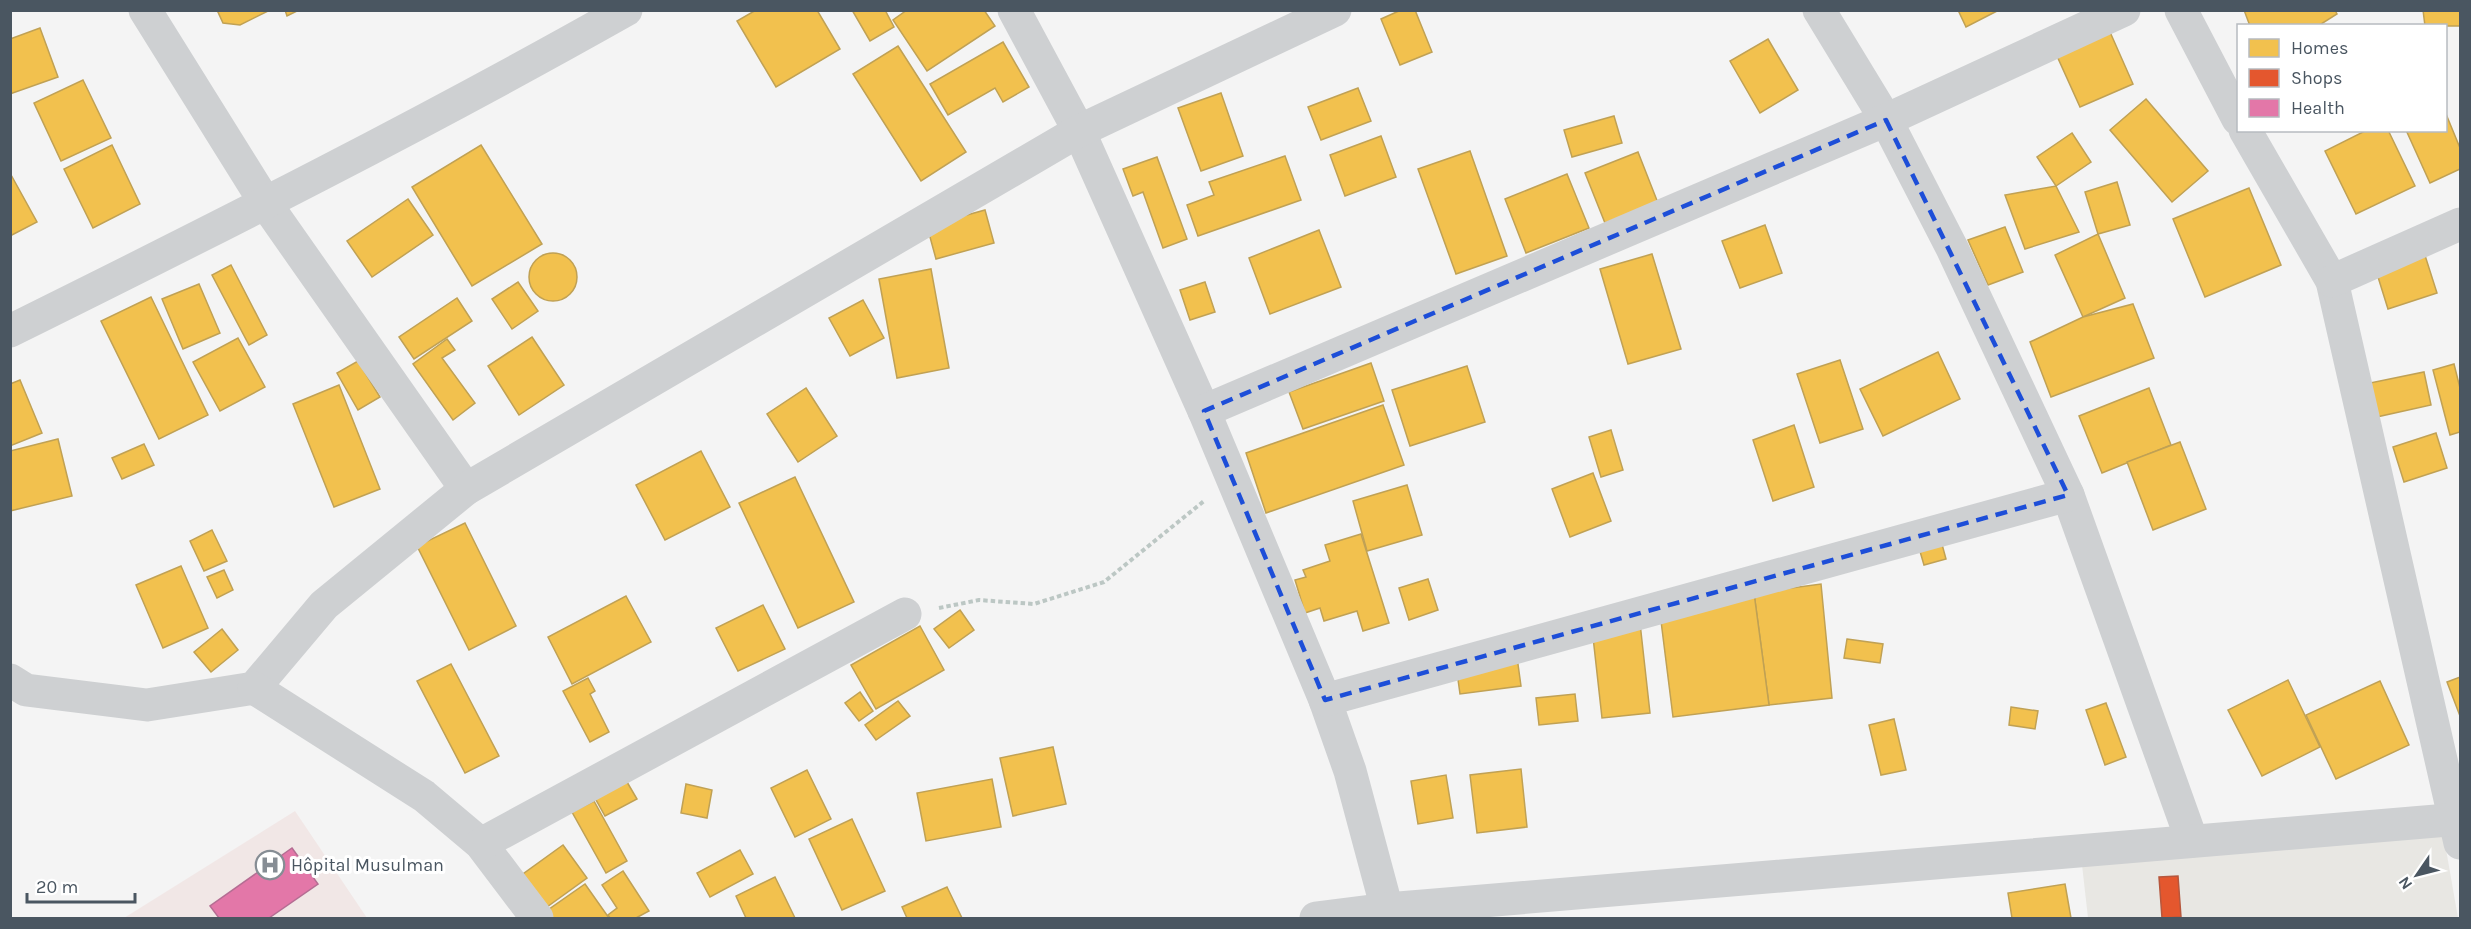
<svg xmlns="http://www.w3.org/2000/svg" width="2471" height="929" font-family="Karla,sans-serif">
  <rect width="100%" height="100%" fill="#f4f4f4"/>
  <!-- commercial -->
  <polygon fill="#e8e7e3" points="2443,832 2458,918 2088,918 2081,856"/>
  <!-- medical -->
  <polygon fill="#f1e7e6" points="295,811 367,918 124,918"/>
  <!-- homes -->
  <g fill="#f2c14e" stroke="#c0a154" stroke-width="1.5">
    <polygon points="217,10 270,10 240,25 223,23"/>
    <polygon points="285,10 299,10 287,16"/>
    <polygon points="756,10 817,10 840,49 776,87 737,21"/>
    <polygon points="852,10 885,10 894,27 870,41"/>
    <polygon points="907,10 984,10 995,26 927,71 893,20"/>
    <polygon points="1401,10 1415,10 1432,52 1400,65 1381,19"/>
    <polygon points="1958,10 1999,10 1966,27"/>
    <polygon points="2244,10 2335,10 2337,14 2318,26 2250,26"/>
    <polygon points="2423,10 2460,10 2460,26 2425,26"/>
    <polygon points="40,28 58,77 10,94 10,39"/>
    <polygon points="2110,32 2133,84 2080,107 2057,56"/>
    <polygon points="1768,39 1798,90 1760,113 1730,61"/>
    <polygon points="1003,42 1029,87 1003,102 995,88 948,115 930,84"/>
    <polygon points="898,46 966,152 921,181 853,74"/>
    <polygon points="83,80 111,138 61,161 34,103"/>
    <polygon points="1358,88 1371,121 1321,140 1308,107"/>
    <polygon points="1221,93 1243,156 1201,171 1178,108"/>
    <polygon points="2146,99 2208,171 2172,202 2110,130"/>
    <polygon points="2446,114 2460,148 2460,169 2430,183 2406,130 2446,130"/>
    <polygon points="1614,116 1622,143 1572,157 1564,130"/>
    <polygon points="2367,130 2388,130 2415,186 2356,214 2325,151"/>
    <polygon points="2072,133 2091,162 2056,186 2037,157"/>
    <polygon points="1381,136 1396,177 1345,196 1330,155"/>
    <polygon points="112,145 140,204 93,228 64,169"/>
    <polygon points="481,145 542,244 472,286 412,187"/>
    <polygon points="1470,151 1507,256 1456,274 1418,169"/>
    <polygon points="1638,152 1658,203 1605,223 1585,173"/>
    <polygon points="1285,156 1301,200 1198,236 1187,205 1214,195 1209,182"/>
    <polygon points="1157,157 1187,239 1163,248 1143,192 1133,196 1123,169"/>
    <polygon points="10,173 37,222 10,236"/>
    <polygon points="1567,174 1589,228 1526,253 1505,199"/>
    <polygon points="2117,182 2130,225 2098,234 2085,192"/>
    <polygon points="2056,186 2079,232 2025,249 2005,195"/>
    <polygon points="2249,188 2281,265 2205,297 2173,219"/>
    <polygon points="408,199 433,235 372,277 347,241"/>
    <polygon points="985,210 994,243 936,259 927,226"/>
    <polygon points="1765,225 1782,273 1740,288 1722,241"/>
    <polygon points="2005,227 2023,272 1988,285 1968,240"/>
    <polygon points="1319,230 1341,287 1270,314 1249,258"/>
    <polygon points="2098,234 2125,298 2083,317 2055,255"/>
    <polygon points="2422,246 2437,293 2388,309 2373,261"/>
    <circle cx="553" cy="277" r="24"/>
    <polygon points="1652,254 1681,349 1628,364 1600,269"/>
    <polygon points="231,265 267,335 249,345 212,275"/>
    <polygon points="931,269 949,368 897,378 879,279"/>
    <polygon points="518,282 538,311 512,329 492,299"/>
    <polygon points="1205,282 1215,312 1190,320 1180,290"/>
    <polygon points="199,284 220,333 183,349 162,299"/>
    <polygon points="151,297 208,415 159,439 101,321"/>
    <polygon points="457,298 472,321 414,359 399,337"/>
    <polygon points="863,300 884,338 850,356 829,318"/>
    <polygon points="2133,304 2154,358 2051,397 2030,342 2083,317"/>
    <polygon points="532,337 564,385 519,415 488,366"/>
    <polygon points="238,338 265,387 220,411 193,362"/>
    <polygon points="447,339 455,350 442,358 475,403 453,420 413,364"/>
    <polygon points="1938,352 1960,399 1883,436 1860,389"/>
    <polygon points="1840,360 1863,429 1820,443 1797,374"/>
    <polygon points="358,361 380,397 358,410 337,373"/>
    <polygon points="1371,363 1384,401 1303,429 1289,392"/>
    <polygon points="2454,364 2460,388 2460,432 2450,435 2433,370"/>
    <polygon points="1467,366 1485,422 1410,446 1392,390"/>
    <polygon points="2424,372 2431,405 2372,418 2365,384"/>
    <polygon points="20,380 42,433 10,446 10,384"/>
    <polygon points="339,385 380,489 334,507 293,404"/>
    <polygon points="806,388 837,436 798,462 767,414"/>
    <polygon points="2149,388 2171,445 2102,473 2079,416"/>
    <polygon points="1383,405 1404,465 1266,513 1246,453"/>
    <polygon points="1794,425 1814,487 1773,501 1753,440"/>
    <polygon points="1611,430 1623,470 1601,477 1589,437"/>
    <polygon points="2436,433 2447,468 2404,482 2393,447"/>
    <polygon points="58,439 72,496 10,511 10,451"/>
    <polygon points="2180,442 2206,509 2153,530 2127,462"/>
    <polygon points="144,444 154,465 122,479 112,458"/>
    <polygon points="701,451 730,507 665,540 636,485"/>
    <polygon points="1593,473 1611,521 1570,537 1552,489"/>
    <polygon points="795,477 854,602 798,628 739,503"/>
    <polygon points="1407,485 1422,535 1367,551 1353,501"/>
    <polygon points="465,523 516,626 469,650 417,546"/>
    <polygon points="1937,526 1946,559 1924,565 1919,548"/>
    <polygon points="212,530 227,561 204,571 190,541"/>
    <polygon points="1361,534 1389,623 1363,631 1357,611 1324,621 1320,608 1305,613 1295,580 1306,577 1303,570 1330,561 1325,545"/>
    <polygon points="181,566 208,628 163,648 136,585"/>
    <polygon points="224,570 233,590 217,598 207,577"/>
    <polygon points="1428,579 1438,610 1409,620 1399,588"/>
    <polygon points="1821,584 1832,698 1769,705 1754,593"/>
    <polygon points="1754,593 1769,705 1673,717 1659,605"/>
    <polygon points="626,596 651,642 572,684 548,637"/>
    <polygon points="763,605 785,649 738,671 716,628"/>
    <polygon points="960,610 974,630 949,648 934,629"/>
    <polygon points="1640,623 1650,713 1602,718 1592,628"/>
    <polygon points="920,626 944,670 876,709 851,665"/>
    <polygon points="222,629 238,650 211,672 194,652"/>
    <polygon points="1847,639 1883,644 1880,663 1844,658"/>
    <polygon points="1517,657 1521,686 1460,694 1456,665"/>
    <polygon points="451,664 499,756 465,773 417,681"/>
    <polygon points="2460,677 2460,716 2447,682"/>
    <polygon points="588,678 595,691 590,694 609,732 590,742 563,691"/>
    <polygon points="2288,680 2320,747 2262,776 2228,710"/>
    <polygon points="2380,681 2409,745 2336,779 2306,715"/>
    <polygon points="860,692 873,711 859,721 845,703"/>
    <polygon points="1575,694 1578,721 1539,725 1536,698"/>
    <polygon points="898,701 910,716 876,740 865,725"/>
    <polygon points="2106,703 2126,757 2105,765 2086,710"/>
    <polygon points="2011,707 2038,711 2035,729 2009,725"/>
    <polygon points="1894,719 1906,770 1881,775 1869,725"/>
    <polygon points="1053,747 1066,804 1013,816 1000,758"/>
    <polygon points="1521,769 1527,827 1477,833 1470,775"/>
    <polygon points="807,770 831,819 795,837 771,788"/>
    <polygon points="1446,775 1453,818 1418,824 1411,781"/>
    <polygon points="992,779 1001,827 926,841 917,793"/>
    <polygon points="627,782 637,799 605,816 595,798"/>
    <polygon points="686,784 712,790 707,818 681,813"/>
    <polygon points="594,801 627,861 606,873 572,812"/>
    <polygon points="852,819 885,891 842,910 809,839"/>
    <polygon points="563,845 587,878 540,912 516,879"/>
    <polygon points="740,850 753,874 710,897 697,873"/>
    <polygon points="623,871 649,911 636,918 610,918 608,915 617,908 602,885"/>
    <polygon points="775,877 795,918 746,918 736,896"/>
    <polygon points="585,884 609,918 550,918 545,912"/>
    <polygon points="2065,884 2071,918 2012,918 2008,893"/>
    <polygon points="947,887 962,918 907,918 902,907"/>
  </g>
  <!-- shops -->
  <polygon fill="#e4572e" stroke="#b6573d" stroke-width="1.5" points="2178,876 2181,917 2162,918 2159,877"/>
  <!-- health -->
  <polygon fill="#e377a8" stroke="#b56d93" stroke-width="1.5" points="292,848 318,884 269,918 219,918 210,906"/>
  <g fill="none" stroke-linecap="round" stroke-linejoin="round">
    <!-- path -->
    <polyline stroke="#bcc7c4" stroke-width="4" stroke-dasharray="4.5 3" stroke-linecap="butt" points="939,608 979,600 1034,604 1104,582 1204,501"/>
    <!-- street -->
    <g stroke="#ced0d2" stroke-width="33">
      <polyline points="145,10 266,204 466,489"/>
      <polyline points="1014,10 1079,131 1204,411 1325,700 1350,771 1387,909 1386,918"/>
      <polyline points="1819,10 1886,120 1952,248 2068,495 2192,841"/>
      <polyline points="2181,10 2238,119"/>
      <polyline points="2245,130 2332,281 2460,843"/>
      <polyline points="2332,281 2460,224"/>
      <path d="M10,331c208,-103 414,-207 616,-321"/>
      <polyline points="1204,411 1886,120 2124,10"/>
      <polyline points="10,680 26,690 147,705 254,688 324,605 466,489 1079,131 1335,10"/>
      <polyline points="254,688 424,796 481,844 537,918"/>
      <polyline points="1325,700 2068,495"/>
      <polyline points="481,844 905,614"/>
      <polyline points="1316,918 1387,909 2460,819"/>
    </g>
  </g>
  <!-- marked area -->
  <path fill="none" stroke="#1d4ed8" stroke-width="4.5" stroke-dasharray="12 8" stroke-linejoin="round" d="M1886,120l182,375 -743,205 -121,-289z"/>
  <!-- icons -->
  <defs>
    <g id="hospital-ring" transform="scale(1.5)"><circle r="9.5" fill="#fff" stroke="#868d94" stroke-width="1.5"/><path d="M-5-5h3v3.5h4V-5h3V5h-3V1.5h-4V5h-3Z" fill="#868d94"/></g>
  </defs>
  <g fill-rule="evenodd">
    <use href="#hospital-ring" x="270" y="865"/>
  </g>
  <g text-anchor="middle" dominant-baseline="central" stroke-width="6" stroke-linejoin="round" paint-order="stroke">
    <!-- poi labels -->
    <g font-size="18" fill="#4a5661" stroke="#fff" text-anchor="start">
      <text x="291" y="865">Hôpital Musulman</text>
    </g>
  </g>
  <!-- border -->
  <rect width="2471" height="929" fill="none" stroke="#4a5661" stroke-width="24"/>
  <!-- legend -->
  <rect x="2237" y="24" width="210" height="108" fill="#ffffff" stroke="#b7bbc0" stroke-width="1.5"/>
  <rect x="2249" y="39" width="30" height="18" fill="#f2c14e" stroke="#b7bbc0" stroke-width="1.5"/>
  <text x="2291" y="54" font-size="18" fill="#4a5661">Homes</text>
  <rect x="2249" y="69" width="30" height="18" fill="#e4572e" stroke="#b7bbc0" stroke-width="1.5"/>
  <text x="2291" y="84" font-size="18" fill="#4a5661">Shops</text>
  <rect x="2249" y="99" width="30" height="18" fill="#e377a8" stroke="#b7bbc0" stroke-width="1.5"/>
  <text x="2291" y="114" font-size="18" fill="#4a5661">Health</text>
  <!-- north arrow -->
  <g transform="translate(2417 875) rotate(235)" stroke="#ffffff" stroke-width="4.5" paint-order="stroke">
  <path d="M0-4.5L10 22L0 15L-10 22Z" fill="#4a5661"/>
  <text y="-9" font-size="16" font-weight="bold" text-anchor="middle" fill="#4a5661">N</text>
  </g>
  <!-- scale -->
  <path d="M27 893v9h108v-9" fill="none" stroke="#4a5661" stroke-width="3"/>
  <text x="36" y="893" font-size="18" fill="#4a5661" stroke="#ffffff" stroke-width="4.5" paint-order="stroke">20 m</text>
</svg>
